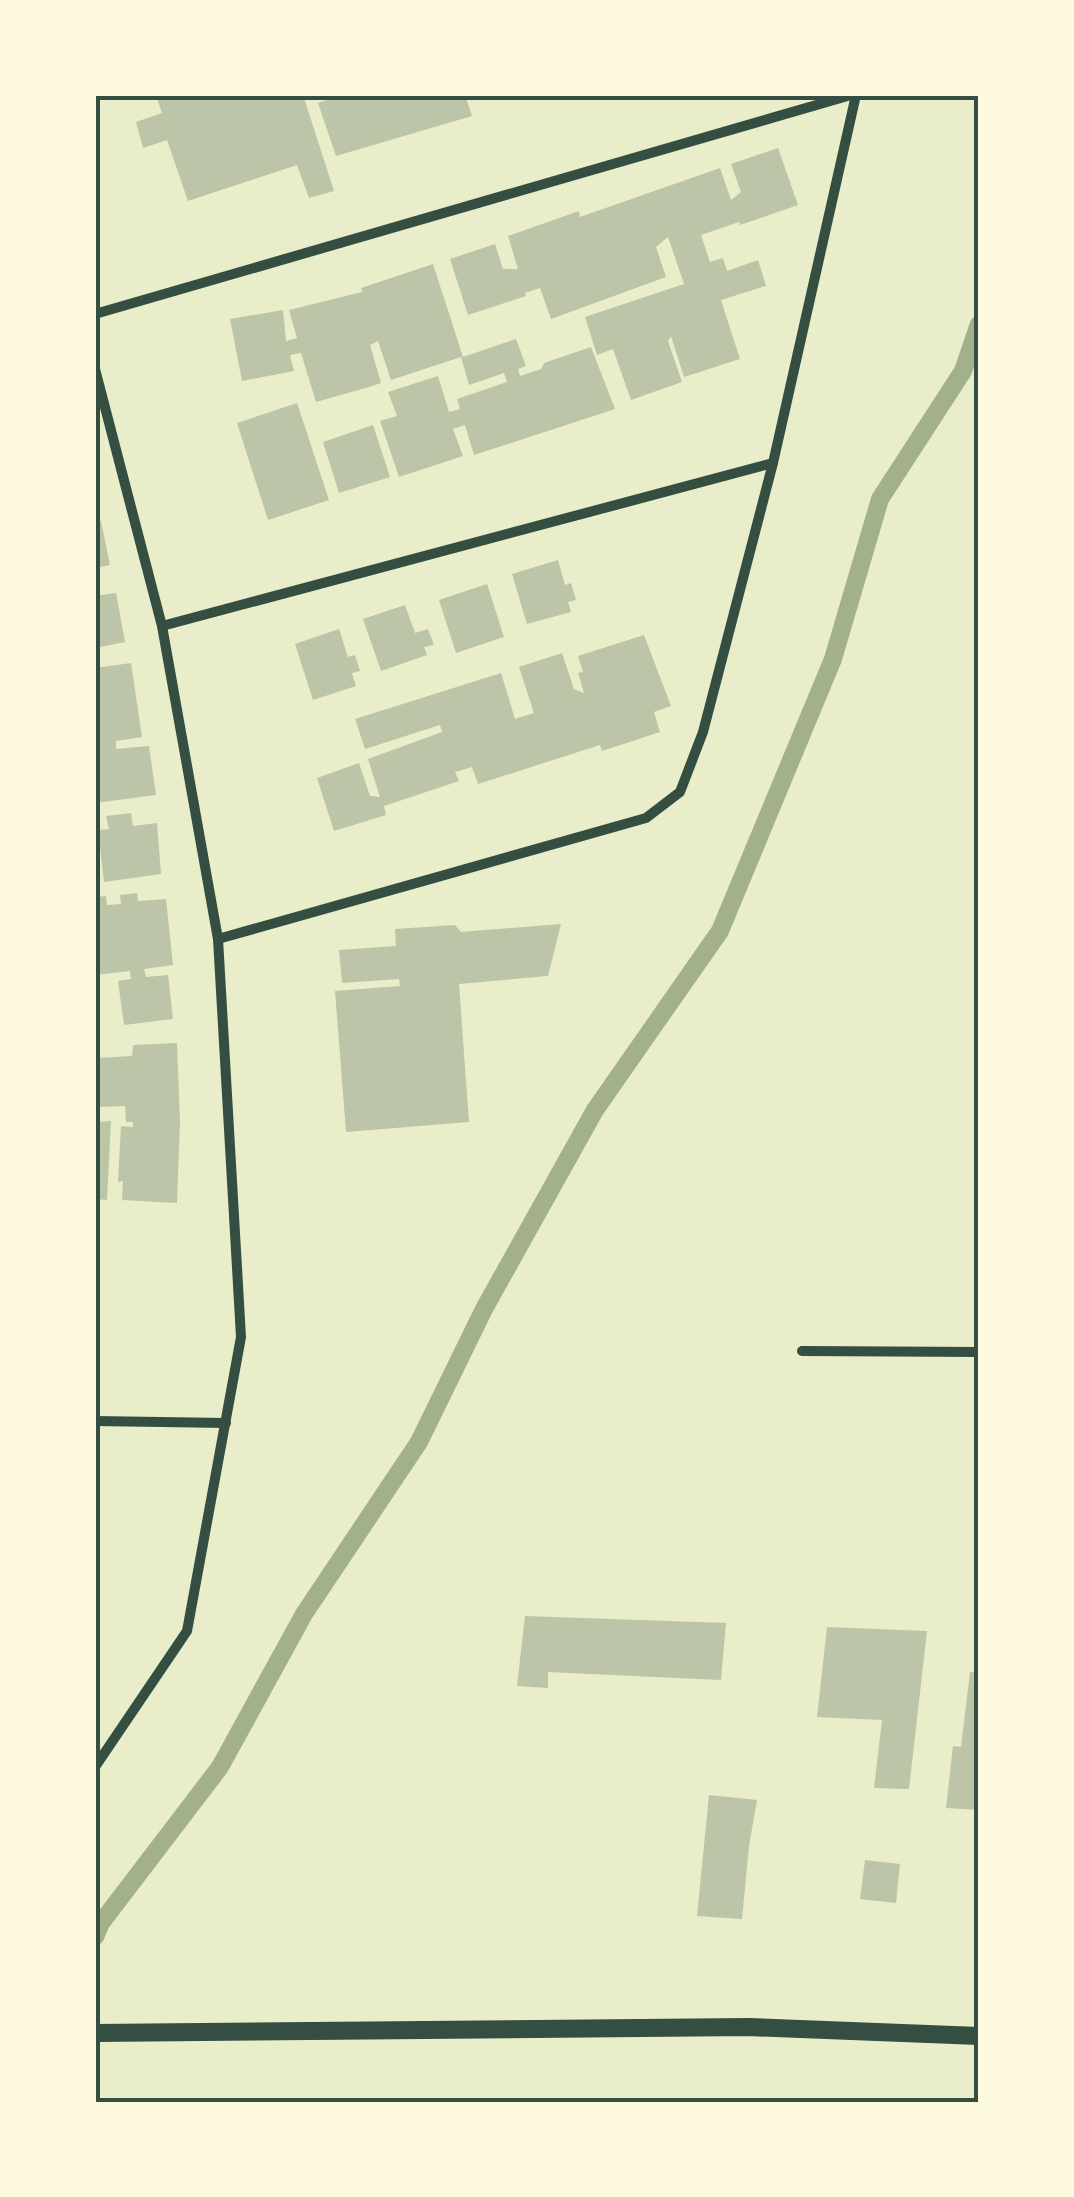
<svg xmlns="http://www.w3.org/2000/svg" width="1074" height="2197" font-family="'DejaVu Sans',sans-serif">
  <rect width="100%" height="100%" fill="#e9edc9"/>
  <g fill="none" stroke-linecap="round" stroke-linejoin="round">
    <!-- stream -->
    <polyline stroke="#a3b18a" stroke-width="18" points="95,1937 101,1923 220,1767 304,1614 419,1442 484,1309 595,1110 720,931 833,659 880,499 963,371 979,324"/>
  </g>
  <!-- building -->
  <g fill="#bcc5a7">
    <polygon points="156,95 303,95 334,191 309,198 297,165 188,201 167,140 143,148 136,122 162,113"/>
    <polygon points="343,95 465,95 472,116 336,156 318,103"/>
    <polygon points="778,148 798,205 740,225 739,222 701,235 710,262 723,258 727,271 758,260 766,286 721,300 740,359 684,377 671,336 668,341 682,382 631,400 613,349 597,355 585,317 684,284 668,237 656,247 666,277 551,319 540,288 525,293 526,296 468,315 450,259 495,244 503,269 518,269 508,236 579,211 580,217 720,168 731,200 741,192 731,164"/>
    <polygon points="433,264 463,357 516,339 526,366 518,369 520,376 541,369 544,363 591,347 615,409 474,455 465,425 453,429 463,456 399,477 380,421 397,416 388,392 438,376 449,412 460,409 457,399 507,382 504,373 469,385 461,357 391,380 378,341 370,345 381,383 369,387 316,402 301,353 290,355 294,371 242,381 230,319 283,310 286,341 297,338 289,310 362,292 361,288"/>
    <polygon points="297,403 329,500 268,520 237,423"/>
    <polygon points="373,425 390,477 339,493 323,442"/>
    <polygon points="101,521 110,565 95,568 95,522"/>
    <polygon points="558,560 565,585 571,583 576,600 568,602 571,612 527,624 512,574"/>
    <polygon points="487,584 504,637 456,653 439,600"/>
    <polygon points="116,593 125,642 95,648 95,596"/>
    <polygon points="405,605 415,633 428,629 434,645 424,647 427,655 381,671 363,619"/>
    <polygon points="339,629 348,657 355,655 360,671 352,673 356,686 313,700 295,644"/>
    <polygon points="644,635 671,706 654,712 660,732 602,751 600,745 478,784 472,767 455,772 459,781 384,806 386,815 334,831 317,778 359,763 370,796 380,797 368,759 442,732 440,725 365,749 355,719 501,673 515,719 534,713 519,667 562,653 574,689 584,693 578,673 583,672 578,656"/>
    <polygon points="131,663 142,737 116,741 116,749 149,746 156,795 95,803 95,753 100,752 99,743 95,744 95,668"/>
    <polygon points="131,813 133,826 157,823 161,874 104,882 98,830 109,829 106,816"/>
    <polygon points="137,893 138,901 166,899 173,965 144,969 146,977 168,975 173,1019 124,1025 118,981 131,979 130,971 95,975 95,897 106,896 107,905 121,904 120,895"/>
    <polygon points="561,924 548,976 459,984 469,1122 346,1132 335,991 400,986 399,979 342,983 339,950 396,946 395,929 455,925 461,932"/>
    <polygon points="177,1043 180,1122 177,1203 122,1200 123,1181 118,1182 121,1126 133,1127 133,1122 126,1122 125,1106 99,1107 97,1058 132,1056 133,1045"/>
    <polygon points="111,1121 107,1200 95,1199 95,1122"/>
    <polygon points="525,1616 726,1623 721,1680 548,1672 548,1688 517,1686"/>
    <polygon points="827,1627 927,1631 909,1789 874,1788 882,1720 817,1717"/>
    <polygon points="970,1672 979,1673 979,1810 946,1808 953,1746 961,1747"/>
    <polygon points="709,1795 757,1800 749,1846 742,1919 697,1916"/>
    <polygon points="865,1860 900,1864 896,1903 860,1899"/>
  </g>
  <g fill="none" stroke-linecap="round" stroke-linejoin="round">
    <!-- minor -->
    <g stroke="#344e41" stroke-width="10">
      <polyline points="95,314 851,95"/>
      <polyline points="95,369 162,626 218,939 241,1337 187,1631 95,1767"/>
      <polyline points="162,626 773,463"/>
      <polyline points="218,939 646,818 680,792 703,732 773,463 856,95"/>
      <polyline points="802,1351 979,1352"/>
      <polyline points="95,1421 226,1423"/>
    </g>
    <!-- tertiary -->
    <polyline stroke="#344e41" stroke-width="18" points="95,2033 748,2027 979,2036"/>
  </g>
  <!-- border -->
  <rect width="1074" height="2197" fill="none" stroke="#fefae0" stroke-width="195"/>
  <rect x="98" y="98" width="878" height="2002" fill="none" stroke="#344e41" stroke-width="4"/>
</svg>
